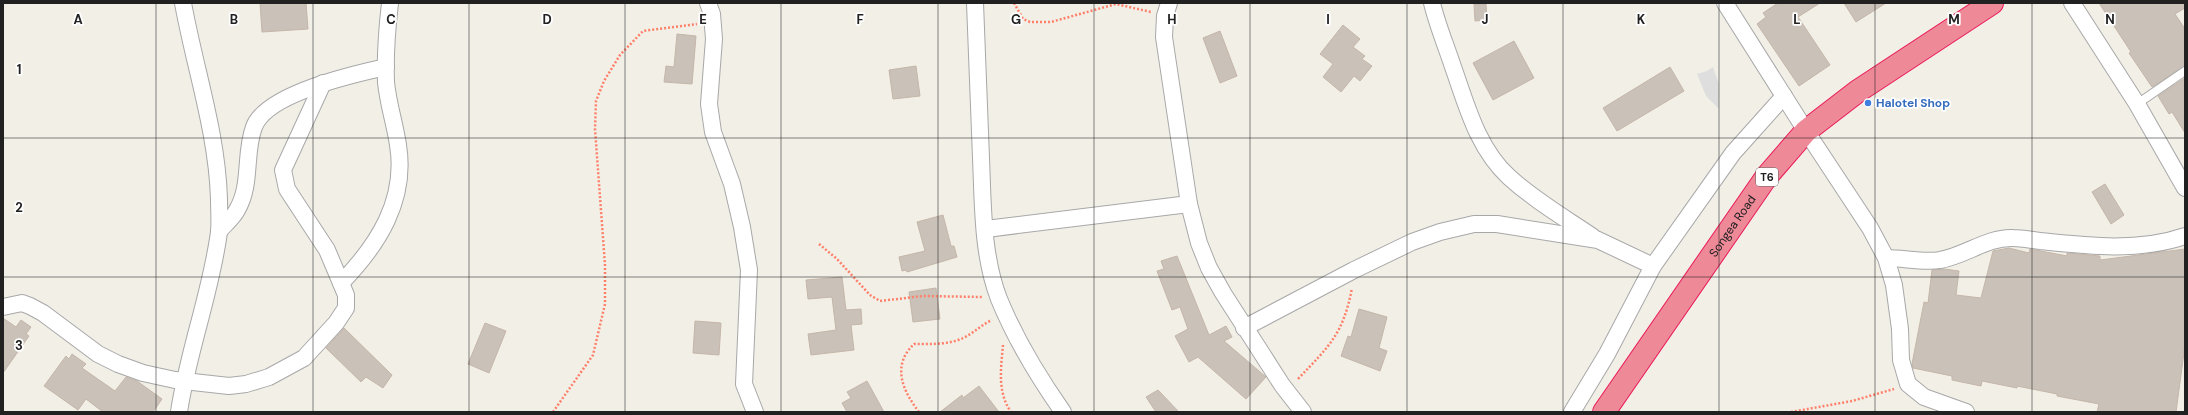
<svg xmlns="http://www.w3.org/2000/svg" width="2188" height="415" font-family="'DM Sans',sans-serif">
  <rect width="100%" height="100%" fill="#f2efe7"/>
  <!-- residential -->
  <polygon fill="#dfdede" points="1713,67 1719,84 1719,109 1706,96 1697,74 1707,71"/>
  <!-- building -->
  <g fill="#cac1b9" stroke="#c5b6a8">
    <polygon points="260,3 306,3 308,29 262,32"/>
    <polygon points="1778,3 1820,3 1798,17 1830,65 1799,86 1757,24 1766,17 1763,13"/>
    <polygon points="1844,3 1886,3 1856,22"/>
    <polygon points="2099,3 2185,3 2185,8 2175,14 2185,29 2185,66 2152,87 2129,53 2131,52"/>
    <polygon points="1474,4 1486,4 1487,20 1475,21"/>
    <polygon points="1343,25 1360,39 1353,47 1365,56 1362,59 1372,66 1360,81 1354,76 1341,92 1323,77 1333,64 1320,54"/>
    <polygon points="1220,31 1237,76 1220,83 1203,38"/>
    <polygon points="677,34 696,36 692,84 664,82 666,66 674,67"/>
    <polygon points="1514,41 1534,78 1493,100 1473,63"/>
    <polygon points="916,66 920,96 893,99 889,70"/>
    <polygon points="1670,67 1684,91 1617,131 1603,108"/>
    <polygon points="2185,78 2185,133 2172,112 2169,114 2158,96"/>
    <polygon points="2105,184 2124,215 2111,224 2092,192"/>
    <polygon points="943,215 951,246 954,246 957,257 907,272 906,270 902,271 899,257 925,251 917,222"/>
    <polygon points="2009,248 2029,253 2030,249 2067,256 2067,253 2100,256 2100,260 2185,249 2185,345 2176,412 2097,412 2099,404 2057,396 2057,394 2017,386 2017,388 1982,381 1981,386 1952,380 1952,376 1913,368 1912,364 1924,302 1928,303 1932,270 1944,269 1959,271 1956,295 1981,298 1993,251"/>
    <polygon points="1177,256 1209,335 1226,326 1232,337 1224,341 1266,377 1246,399 1198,357 1189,362 1175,336 1188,329 1180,307 1172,310 1157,271 1164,269 1161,261"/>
    <polygon points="842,277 846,310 861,309 862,324 851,325 854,350 811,355 808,334 836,330 832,297 808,299 806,280"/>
    <polygon points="936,288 940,319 913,322 909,292"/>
    <polygon points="1359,309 1387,317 1379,348 1387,351 1380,371 1341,356 1348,336 1351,337"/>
    <polygon points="3,318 16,327 21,320 31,327 26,334 29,336 3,373"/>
    <polygon points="695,321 721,323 719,355 693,353"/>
    <polygon points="485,323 506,331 489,373 468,364"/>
    <polygon points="344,328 392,375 383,388 366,377 361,382 326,348"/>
    <polygon points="72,354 86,364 82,368 115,391 126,377 137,381 162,399 153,412 103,412 86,399 78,410 44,386 66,356 69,359"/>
    <polygon points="867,381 884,412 847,412 842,403 851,398 847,392"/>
    <polygon points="979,386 999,412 940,412 962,395 963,398"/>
    <polygon points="1158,390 1179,412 1156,412 1146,397"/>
  </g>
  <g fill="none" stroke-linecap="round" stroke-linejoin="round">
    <!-- lane casing -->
    <g stroke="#a8a8a8" stroke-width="10">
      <polyline id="lane" points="2137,104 2185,71"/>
    </g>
    <!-- street casing -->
    <g stroke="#a8a8a8" stroke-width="18">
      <g id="street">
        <polyline points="708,3 712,14 714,39 709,104 713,132 732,184 742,227 749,270 744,384 755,412"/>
        <path d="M975,3c2,52 4,103 6,155 2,46 1,97 18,141 16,39 40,79 64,113"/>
        <polyline points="1169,3 1165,16 1164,37 1189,204 1199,243 1209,268 1223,293 1282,385 1303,412"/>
        <path d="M1432,3c5,21 13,40 20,61 14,39 25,84 57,113 25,23 56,41 84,60"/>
        <polyline points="1725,3 1806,131 1870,228 1886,258 1894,285 1900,329 1901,360 1908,384 1924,397 1966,412"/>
        <polyline points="2072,3 2137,104 2185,188"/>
        <polyline points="986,229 1189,204"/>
        <path d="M219,231c6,-7 14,-13 18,-21 15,-25 7,-57 17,-83 12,-33 100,-53 132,-60"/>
        <path d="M1886,258c18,0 38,5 54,2 25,-4 47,-23 73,-22 9,0 18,2 27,3 47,5 99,11 145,-5"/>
        <path d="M341,283c37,-38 66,-83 57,-138 -3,-21 -10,-41 -12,-63 -1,-26 1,-53 4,-79"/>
        <polyline points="3,307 22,303 30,306 43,313 98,354 118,364 143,373 175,380 229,386 246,384 269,377 304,358 336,323 346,308 346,295 327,250 287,189 283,170 323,83"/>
        <polyline points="1244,328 1354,270 1412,242 1440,232 1474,224 1497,224 1598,240 1653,266"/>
        <path d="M179,412c9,-61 32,-119 40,-180 1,-10 0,-22 0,-33 -2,-67 -24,-130 -36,-196"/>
        <polyline points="1572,412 1607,354 1653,266 1733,153 1784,96"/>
      </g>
    </g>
    <!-- highway casing -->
    <g stroke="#e91a59" stroke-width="24">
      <g id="highway">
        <path id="s1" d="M1604,412l163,-236 39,-45 52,-40 134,-88"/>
      </g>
    </g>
    <!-- path -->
    <g stroke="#ff806a" stroke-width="2.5" stroke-dasharray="2 2" stroke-linecap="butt">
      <polyline points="1014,3 1023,19 1030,22 1051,22 1116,4 1151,12"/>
      <polyline points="819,244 837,259 870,295 880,301 923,296 983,297"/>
      <path d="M1003,345c-2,23 -6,47 8,67"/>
      <path d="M1298,379c31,-33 45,-44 54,-91"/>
      <polyline points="553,412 593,355 605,304 605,265 595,129 596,101 604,81 620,55 643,31 697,24"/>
      <path d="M919,412c-16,-21 -28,-46 -5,-68 15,0 35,1 49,-6 11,-5 18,-13 29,-18"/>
      <polyline points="1791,412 1852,401 1894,389"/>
    </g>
    <!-- lane -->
    <use href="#lane" stroke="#fff" stroke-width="8"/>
    <!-- street -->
    <use href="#street" stroke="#fff" stroke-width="16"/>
    <!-- highway -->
    <use href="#highway" stroke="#ee8998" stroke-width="22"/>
  </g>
  <!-- grid -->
  <path fill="none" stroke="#212121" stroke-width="1" stroke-opacity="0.55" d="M156,3v409M313,3v409M469,3v409M625,3v409M781,3v409M938,3v409M1094,3v409M1250,3v409M1407,3v409M1563,3v409M1719,3v409M1875,3v409M2032,3v409M3,138h2182M3,277h2182"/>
  <!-- markers -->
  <circle fill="#3f7fe0" stroke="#fff" stroke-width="1.5" cx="1868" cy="103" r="4"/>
  <g text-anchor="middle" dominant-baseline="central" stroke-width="3.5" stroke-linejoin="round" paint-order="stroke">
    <!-- shield labels -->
    <rect fill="#fff" stroke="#646464" stroke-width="1" x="1756" y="168" width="22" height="18" rx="3"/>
    <g font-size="11" font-weight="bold" fill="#212121">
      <text x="1767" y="177">T6</text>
    </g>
    <!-- shop labels -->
    <g font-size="12" font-weight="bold" fill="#366cbe" stroke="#fff" text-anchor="start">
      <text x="1876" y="103">Halotel Shop</text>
    </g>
    <!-- street labels -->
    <g font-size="12" fill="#212121" stroke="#fff">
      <text stroke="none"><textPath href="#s1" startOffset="226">Songea Road</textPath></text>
    </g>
  </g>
  <g font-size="13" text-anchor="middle" font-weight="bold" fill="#212121" stroke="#fff" stroke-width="3.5" stroke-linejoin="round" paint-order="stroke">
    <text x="78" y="24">A</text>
    <text x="234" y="24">B</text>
    <text x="391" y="24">C</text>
    <text x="547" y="24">D</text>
    <text x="703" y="24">E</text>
    <text x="860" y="24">F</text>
    <text x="1016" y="24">G</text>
    <text x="1172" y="24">H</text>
    <text x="1328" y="24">I</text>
    <text x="1485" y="24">J</text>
    <text x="1641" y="24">K</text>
    <text x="1797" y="24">L</text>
    <text x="1954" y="24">M</text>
    <text x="2110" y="24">N</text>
    <text x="19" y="74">1</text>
    <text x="19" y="212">2</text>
    <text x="19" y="350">3</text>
  </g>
  <!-- border -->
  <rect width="2188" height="415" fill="none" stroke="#212121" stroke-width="8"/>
</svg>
